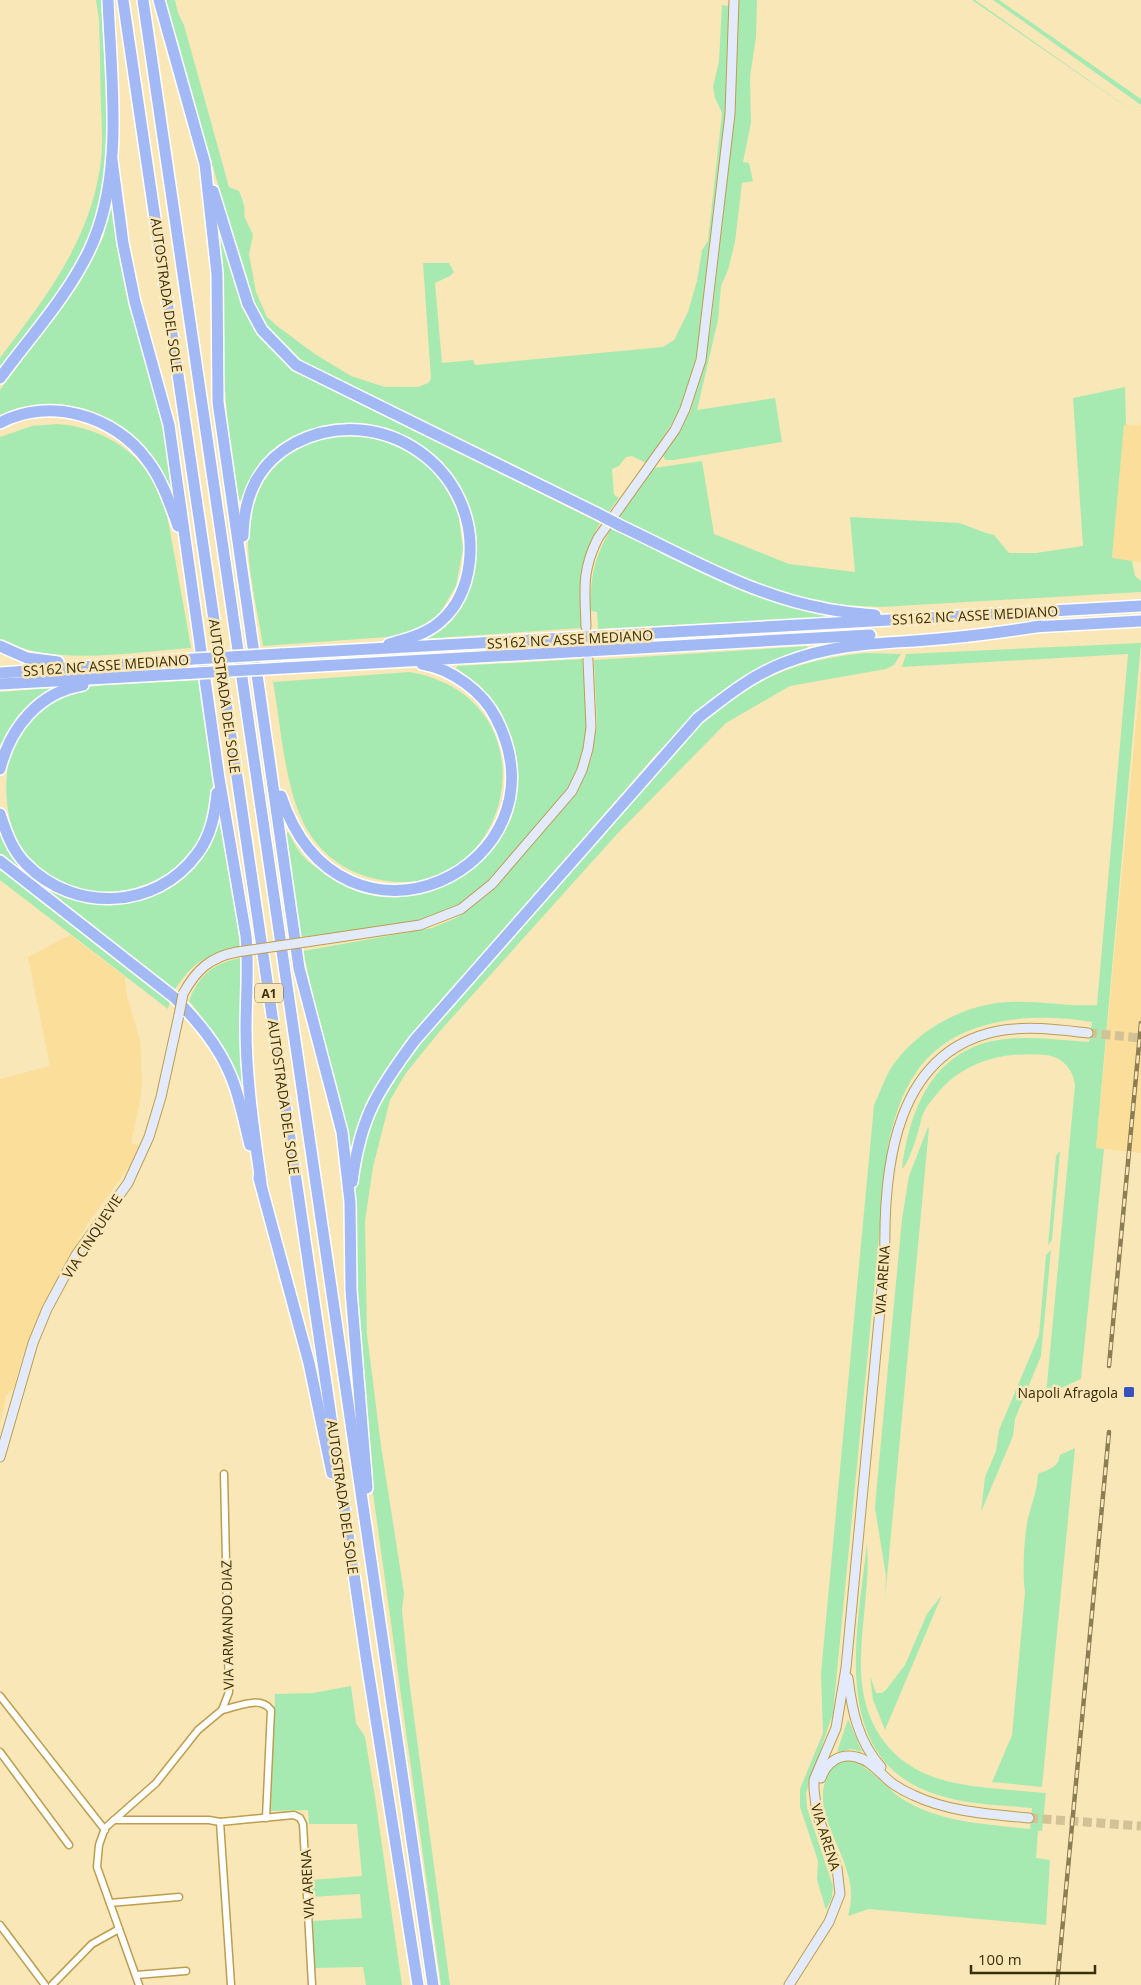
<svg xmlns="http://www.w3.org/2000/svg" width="1141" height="1985" font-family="'Open Sans',sans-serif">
  <rect width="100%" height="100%" fill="#f9e7b8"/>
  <!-- built -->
  <g fill="#fade99">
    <polygon points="1141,419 1141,562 1112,559 1124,424 1140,426"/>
    <polygon points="1141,672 1141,1153 1096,1148"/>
    <polygon points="70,935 125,977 127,996 140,1040 142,1082 140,1101 131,1143 139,1145 130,1165 86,1226 61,1271 23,1354 13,1389 6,1395 0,1426 0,1079 50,1066 28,957"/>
  </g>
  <!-- green -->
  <g fill="#a7eab1">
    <path d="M96,0h9l1,17c0,63 10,159 -14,216 -22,51 -60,95 -92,140v-15c45,-60 88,-114 100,-190 3,-20 2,-41 1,-61 -1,-30 -1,-59 -2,-88z"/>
    <path d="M164,0h11l3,13 6,12 45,162 10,4c3,8 7,16 5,25l9,19 -4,19 7,38 11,25 10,9 38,28 36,22 34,11h33l10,-4 3,-4 -8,-116h26l5,9 -4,4 -15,7 7,80 31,-3 2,5 188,-18 11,-7 14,-28 9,-31 5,-31 6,-9 14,-128 -7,-15 -2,-11 6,-26 3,-56 7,1 -4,129 -27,212 -9,40 -10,26 -33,50 -14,-7 -6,1 -7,9 -7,3 2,26 5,3 -12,16 -311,-155 -30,-31 -12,-21z"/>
    <polygon points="738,0 757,0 756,37 750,77 751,123 743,162 749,163 753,181 742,183 735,242 728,270 721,286 718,320 697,410 775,398 782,442 674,460 665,460 663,455 690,412 705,360 711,325 734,111"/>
    <polygon points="972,0 975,0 1141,117"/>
    <polygon points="993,0 999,0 1141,99 1141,105"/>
    <path d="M111,205h2l46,196 13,88h-2c-20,-37 -29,-53 -68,-71 -8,-4 -20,-9 -29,-9 -24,1 -49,8 -73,11v-30l79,-106 24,-46z"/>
    <path d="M221,233c19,65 27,106 87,145l292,145c-22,39 -20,62 -19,105l-159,11 37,-31 15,-66 -39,-82 -88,-34 -71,24 -15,13 -10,15 -9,22 -4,1c-6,-43 -12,-86 -14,-129 -3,-46 -1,-92 -6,-137z"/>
    <path d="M1125,387l1,38h-2l-12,133 20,3 3,15 6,5v11l-260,15 -44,-2 -38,-7 -37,-12 -113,-51 -30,-18 35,-49 48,-7 12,73 75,30 66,8 -5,-55 109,6c13,4 22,9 35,12l15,18h27l47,-7 -10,-148z"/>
    <path d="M57,424c47,3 88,30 105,75 7,19 9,40 13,59 5,30 11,60 16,90 -62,4 -133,19 -191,-8v-203l32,-11z"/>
    <path d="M342,434l37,3 35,16 27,26 17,33 5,37 -7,37 -19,32 -35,18 -139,10c-11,-74 -43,-161 42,-202 11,-6 25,-7 37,-10z"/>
    <path d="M611,529l222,86 1,2 -236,12 -1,-17 -7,-1c1,-34 3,-52 21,-82z"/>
    <path d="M1141,643l-45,505 8,1 -23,230 -35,16 29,-310c-2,-16 -13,-28 -29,-30 -42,-4 -83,6 -110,40 -6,7 -14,17 -15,26 -2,9 -12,43 -19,48 8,-62 32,-122 103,-130 28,-3 56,1 84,3l3,-20c-60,-10 -137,-5 -175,49 -16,22 -23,48 -29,74l-55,568 -27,80 1,15 26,78 -1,12 -6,12 -9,-30 1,-19 -18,-54v-18l23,-56 -2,-60 53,-568c7,-14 12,-32 22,-44 26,-34 70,-57 113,-59 29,-2 59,5 88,3l31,-351 -226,13 4,-13z"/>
    <path d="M808,646l-1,3 -40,17 -65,43 -44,43 -256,295c-25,35 -40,71 -53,112l-46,-208 129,-23 26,-11 29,-22 87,-100 17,-35 6,-34 -3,-66z"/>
    <path d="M866,653l35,1 -7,11 -8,4 -96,17 -64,37 -108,110 -178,198 -34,42 -16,27 -17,67 -8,54 2,113 14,112 23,147 -2,17 7,70 41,305h-9l-77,-557 -14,-226 13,-57 19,-49 14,-24 296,-343c58,-47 99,-69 174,-76z"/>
    <path d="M583,659c1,29 7,62 0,91 -3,14 -9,30 -17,42 -12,15 -25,28 -38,43 -25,28 -49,64 -86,77 -45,17 -95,20 -142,25l-14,-103 2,-2c4,7 8,16 14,23 14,16 38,27 58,34 86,28 171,-49 154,-137 -3,-15 -7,-30 -15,-42 -11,-16 -28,-26 -44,-36l2,-8z"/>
    <path d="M410,672c155,28 98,246 -42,205 -28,-8 -52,-28 -65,-55 -19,-40 -22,-96 -30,-140z"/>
    <path d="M200,680c5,41 17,86 11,127 -10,58 -66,94 -122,87 -7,-1 -15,-6 -21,-9 -8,-3 -18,-5 -24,-10 -37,-29 -44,-82 -33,-125 15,-30 36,-50 68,-61 14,-4 31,-4 45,-5 25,-1 50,-3 76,-4z"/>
    <polygon points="53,688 19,714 0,746 0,692"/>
    <path d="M220,820l21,128c-38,8 -45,11 -68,44l-173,-134v-26c6,13 14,23 25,34 5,5 10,12 15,17 28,25 76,25 110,14 15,-5 29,-18 41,-28 14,-14 19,-41 29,-49z"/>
    <polygon points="0,868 170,1001 168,1009 0,880"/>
    <path d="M242,958l-1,81 3,47 -4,1c-14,-32 -28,-60 -51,-86 10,-26 25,-39 53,-43z"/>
    <polygon points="928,1127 929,1128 885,1599 886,1576 875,1508 877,1484 902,1219 909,1176"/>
    <polygon points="1060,1151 1052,1240 1048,1245 1056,1156"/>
    <polygon points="1051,1250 1041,1356 1015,1419 1013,1436 981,1512 985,1477 996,1451 999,1430 1039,1335 1046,1255"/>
    <path d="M1075,1448l-33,339 -50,-5 20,-47 13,-143c-3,-17 -1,-64 5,-81 4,-15 7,-21 8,-37 11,-5 20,-6 22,-19z"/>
    <path d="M867,1543c3,38 -5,75 -6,113 -3,65 28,114 94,127 30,6 61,7 91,10l-4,38h-4l-2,27 14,2 -4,65 -177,-16 -21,7c4,-15 4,-27 0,-41 -8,-34 -40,-72 -17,-105 4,-6 11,-10 19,-9 14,0 37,28 51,37 37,25 87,26 129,31l2,-21c-31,-3 -64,-3 -94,-13 -112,-34 -80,-166 -71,-252z"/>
    <polygon points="942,1595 885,1730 873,1700 870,1676 876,1693 882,1693 886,1690 905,1665 927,1614"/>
    <polygon points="351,1686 356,1723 365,1737 375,1797 402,1985 366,1985 363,1967 315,1968 313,1921 362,1918 360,1894 311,1897 311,1880 362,1876 357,1824 309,1824 308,1810 271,1811 275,1694 313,1693"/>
    <polygon points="848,1719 862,1752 851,1749 837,1752"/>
  </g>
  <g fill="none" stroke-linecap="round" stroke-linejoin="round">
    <!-- secondary-tunnel -->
    <g stroke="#d3c295" stroke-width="9" stroke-dasharray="9 4.5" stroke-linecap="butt">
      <polyline points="1088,1033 1141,1038"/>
      <polyline points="1029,1818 1141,1826"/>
    </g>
    <!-- street casing -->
    <g stroke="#bd9e4d" stroke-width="9">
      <g id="street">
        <polyline points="0,1696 105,1830"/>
        <path d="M222,1710c15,-3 38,-15 49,0l-5,108"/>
        <polyline points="0,1752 69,1845"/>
        <polyline points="114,1820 209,1820 220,1822 294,1815 300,1818 303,1824 312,1985"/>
        <polyline points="220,1822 231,1985"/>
        <polyline points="110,1903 179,1897"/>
        <polyline points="0,1925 45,1985"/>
        <polyline points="136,1975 186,1971"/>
        <polyline points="52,1985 92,1944 119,1929"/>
        <polyline points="139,1985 97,1867 99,1845 105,1828 156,1783 198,1730 222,1710 229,1692 224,1474"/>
      </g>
    </g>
    <!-- secondary casing -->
    <g stroke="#bd9e4d" stroke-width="11">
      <g id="secondary">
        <path d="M586,627c-1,-36 -5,-55 12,-89l77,-108 10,-21 16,-49 29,-246 4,-114"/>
        <polyline points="306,942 420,925 461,909 492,884 572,791 582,770 588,749 591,727 588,660"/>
        <path d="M183,994c13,-24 27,-37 54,-42"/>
        <polyline points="0,1457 33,1343 47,1309 76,1255 128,1183 149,1137 161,1097 179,1015"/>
        <path d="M848,1678c4,33 10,63 33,89"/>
        <path d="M821,1778c5,-15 18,-25 35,-21 15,3 25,18 37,27 6,4 13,8 20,11 36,17 76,19 116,23"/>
        <path d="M789,1985l40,-63 11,-28 -3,-26 -20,-54 -3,-25v-9l22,-52 10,-60 39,-411c-2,-89 9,-210 119,-227 28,-4 56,0 84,3"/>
      </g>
    </g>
    <!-- highway casing -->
    <g stroke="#fff" stroke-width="14">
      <g id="highway">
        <polyline points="123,0 367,1663 418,1985"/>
        <polyline points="143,0 433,1985"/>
        <polyline points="159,0 205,164 217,274 218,402 299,968 342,1132 350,1202 351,1290 367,1488"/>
        <path d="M112,160l11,83 12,59 34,123 50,353 27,158c3,31 0,61 0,92 0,52 8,104 15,155"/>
        <polyline points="213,191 248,304 262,330 296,365 596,513"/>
        <path d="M0,378c30,-41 67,-81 89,-127 36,-74 22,-172 19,-251"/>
        <path d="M0,423c49,-27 115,-7 147,37 15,19 23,44 31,66"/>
        <path d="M621,526c64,30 130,69 201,82 17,4 35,5 53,7"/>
        <path d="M243,536c1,-41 15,-73 52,-93 86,-44 187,26 174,122 -3,22 -11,41 -28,56 -14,13 -34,18 -52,23"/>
        <polyline points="1033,627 1141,621"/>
        <polyline points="0,646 27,658 58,662"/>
        <polyline points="280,654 1141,606"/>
        <polyline points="284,668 870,635"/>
        <polyline points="0,673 176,660"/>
        <polyline points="0,684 179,674"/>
        <path d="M0,769c10,-41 39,-77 83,-84"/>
        <path d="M281,796c60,181 292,72 215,-78 -13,-26 -44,-49 -74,-54"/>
        <path d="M0,814c6,18 12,36 26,50 48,49 130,46 171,-10 14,-18 18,-40 20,-61"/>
        <path d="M0,861l175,137c22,23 43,47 55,76 10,22 14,48 20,71"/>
        <polyline points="259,1178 309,1363 332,1473"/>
        <path d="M352,1182c8,-64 25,-91 63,-142l283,-322c27,-21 54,-43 86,-55 47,-18 83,-19 131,-22 42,-3 84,-8 126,-15"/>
      </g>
    </g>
    <!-- street -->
    <use href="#street" stroke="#fff" stroke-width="6"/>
    <!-- secondary -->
    <use href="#secondary" stroke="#e3eafc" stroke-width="9"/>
    <!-- highway -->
    <use href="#highway" stroke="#a2b9f5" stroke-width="11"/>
    <!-- rail casing -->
    <g stroke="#8c7d55" stroke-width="4.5">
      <g id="rail">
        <polyline points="1109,1366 1141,1023"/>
        <polyline points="1057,1985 1109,1432"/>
      </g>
    </g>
    <!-- rail -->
    <use href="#rail" stroke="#f9e7b8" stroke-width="2.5" stroke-dasharray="8" stroke-linecap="butt"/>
    <!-- secondary-bridge casing -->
    <g stroke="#bd9e4d" stroke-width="11" stroke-linecap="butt">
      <g id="secondary-bridge">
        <polyline points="237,952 306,942"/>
        <polyline points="179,1015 183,994"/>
      </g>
    </g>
    <!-- highway-bridge casing -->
    <g stroke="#fff" stroke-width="14" stroke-linecap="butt">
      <g id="highway-bridge">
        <polyline points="596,513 621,526"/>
        <polyline points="176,660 280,654"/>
        <polyline points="179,674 284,668"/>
      </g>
    </g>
    <!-- secondary-bridge -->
    <use href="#secondary-bridge" stroke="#e3eafc" stroke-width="9"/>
    <!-- highway-bridge -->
    <use href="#highway-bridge" stroke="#a2b9f5" stroke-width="11"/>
  </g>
  <!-- markers -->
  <rect fill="#3751c3" stroke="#f9e7b8" stroke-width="2" x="1123" y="1386" width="12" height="12" rx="2.5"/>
  <g text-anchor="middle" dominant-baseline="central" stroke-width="5" stroke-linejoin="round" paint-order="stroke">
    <!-- shield labels -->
    <rect fill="#f9e7b8" stroke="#74663f" stroke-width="1" x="255" y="983.5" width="28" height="19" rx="4"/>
    <g font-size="12" font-weight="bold" fill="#3b2e0b">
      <text x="269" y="993">A1</text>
    </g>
    <!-- street labels -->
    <g font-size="14" fill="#3b2e0b" stroke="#f9e7b8">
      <text transform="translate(167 295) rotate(82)">AUTOSTRADA DEL SOLE</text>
      <text transform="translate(975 615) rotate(-3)">SS162 NC ASSE MEDIANO</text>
      <text transform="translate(570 639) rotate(-3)">SS162 NC ASSE MEDIANO</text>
      <text transform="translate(106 665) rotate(-4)">SS162 NC ASSE MEDIANO</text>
      <text transform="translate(225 696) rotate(82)">AUTOSTRADA DEL SOLE</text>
      <text transform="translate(284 1097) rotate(82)">AUTOSTRADA DEL SOLE</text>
      <text transform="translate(92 1236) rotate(-57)">VIA CINQUEVIE</text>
      <text transform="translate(882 1280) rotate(-86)">VIA ARENA</text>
      <text transform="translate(343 1497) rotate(82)">AUTOSTRADA DEL SOLE</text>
      <text transform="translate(227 1625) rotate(-91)">VIA ARMANDO DIAZ</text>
      <text transform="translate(826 1837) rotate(73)">VIA ARENA</text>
      <text transform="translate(307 1884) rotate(-93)">VIA ARENA</text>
    </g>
    <!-- poi labels -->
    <g font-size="14" fill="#3b2e0b" stroke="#f9e7b8" text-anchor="end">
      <text x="1118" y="1392">Napoli Afragola</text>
    </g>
  </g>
  <!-- scale -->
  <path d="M971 1965v8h124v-8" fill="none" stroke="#3b2e0b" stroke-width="2.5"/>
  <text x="978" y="1965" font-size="15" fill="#3b2e0b" stroke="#f9e7b8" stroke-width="4" paint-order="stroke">100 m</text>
</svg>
